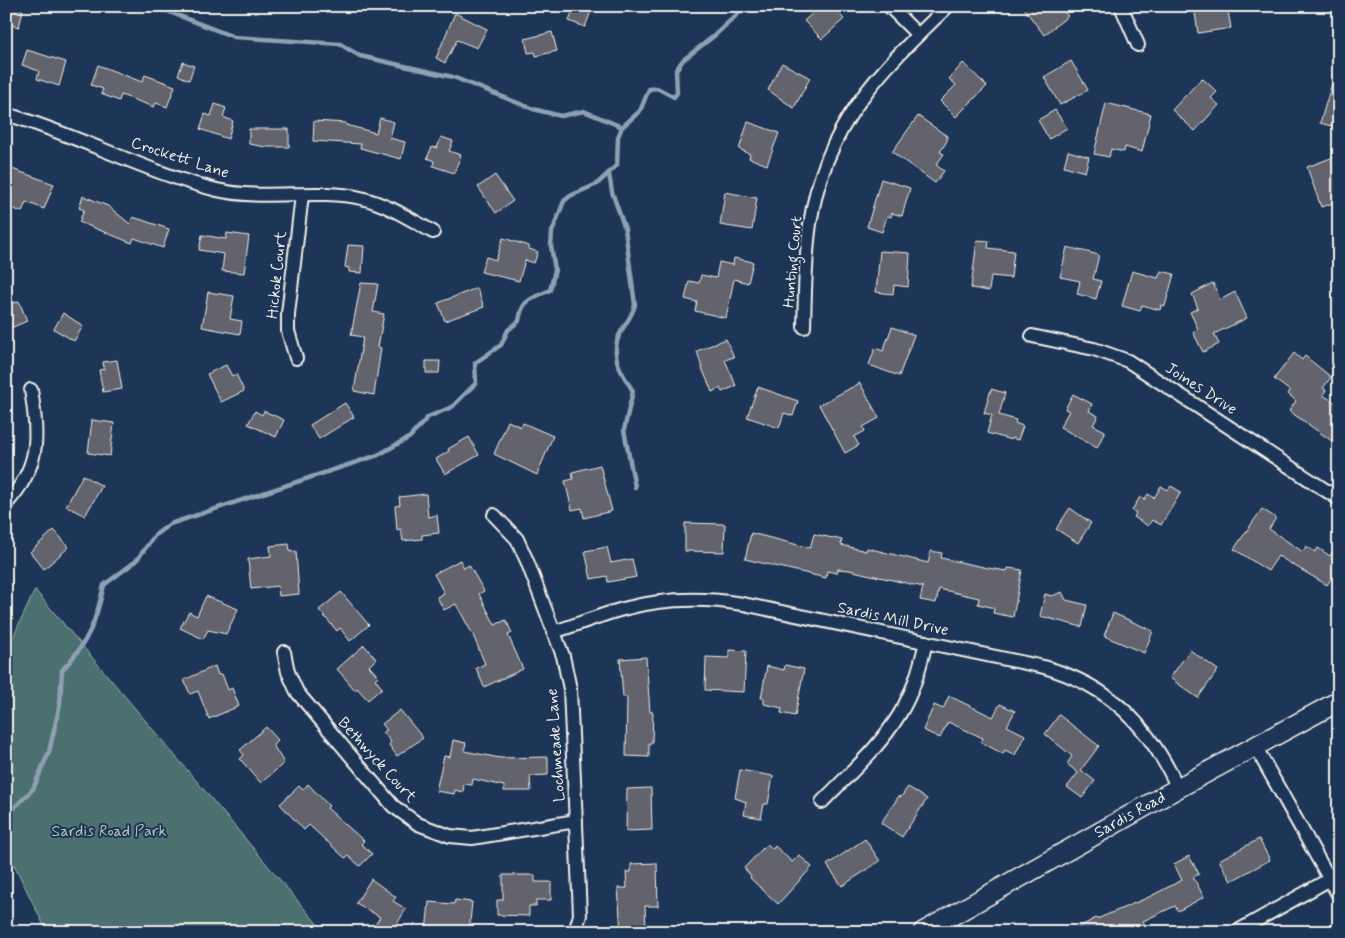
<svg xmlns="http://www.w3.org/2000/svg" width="1345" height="938" font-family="Mynerve,sans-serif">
  <rect width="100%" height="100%" fill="#1d3557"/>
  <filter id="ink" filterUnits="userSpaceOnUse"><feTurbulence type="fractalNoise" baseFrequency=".02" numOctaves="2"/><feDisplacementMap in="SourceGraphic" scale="10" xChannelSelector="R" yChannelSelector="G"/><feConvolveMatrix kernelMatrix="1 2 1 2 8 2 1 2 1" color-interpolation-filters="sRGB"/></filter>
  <g filter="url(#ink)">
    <!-- green -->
    <polygon fill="#4c6f70" stroke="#a0b0ac" points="35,590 68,629 324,932 47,932 6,848 6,652"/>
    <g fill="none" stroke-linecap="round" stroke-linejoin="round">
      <!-- stream -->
      <g stroke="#8da1b3" stroke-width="4.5">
        <polyline points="154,6 234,37 340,44 360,56 453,77 533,109 561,116 584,111 622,127"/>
        <path d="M609,174l3,18 13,37 10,76c-3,11 -8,16 -13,25 -14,23 -2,41 11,61l-9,39 11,57"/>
        <path d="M13,809l20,-20 16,-37 11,-48 2,-34c27,-28 34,-49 42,-85l32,-24 19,-26 15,-11 208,-69 32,-18 18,-20 24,-10 24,-24 -1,-20 26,-18 7,-15 11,-9c3,-22 12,-22 31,-31l5,-20 -4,-24 1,-14 12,-31 6,-5 27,-12 20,-19 1,-28 4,-10 18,-16 9,-22 8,-1 17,9 3,-4 -1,-23 7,-10 31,-24 32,-30"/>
      </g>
    </g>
    <!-- building -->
    <g fill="#62636c" stroke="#f4f1e8">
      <polygon points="6,6 23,10 19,27 6,24"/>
      <polygon points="575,6 593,6 585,27 569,21"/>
      <polygon points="820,6 832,6 844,19 822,39 804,21"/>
      <polygon points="1022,6 1060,6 1068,16 1044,35"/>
      <polygon points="1194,6 1227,6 1231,28 1198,33"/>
      <polygon points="455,13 487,29 477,48 457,40 445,63 436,58"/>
      <polygon points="552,32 557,51 536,56 535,52 528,53 525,39"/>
      <polygon points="27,50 66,62 59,86 37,79 39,71 22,65"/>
      <polygon points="1071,61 1088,90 1060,105 1044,77"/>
      <polygon points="183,62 194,66 189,80 178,75"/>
      <polygon points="782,63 810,78 794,108 768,90"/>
      <polygon points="963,63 987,86 956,117 940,101 956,85 949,79"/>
      <polygon points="98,65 142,82 145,75 175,86 167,107 156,103 154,107 121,95 119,101 101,94 103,89 91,85"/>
      <polygon points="1336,70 1339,71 1339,128 1320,123"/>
      <polygon points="1202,78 1217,92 1211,98 1219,105 1195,131 1172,110"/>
      <polygon points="1106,103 1151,114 1142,152 1125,147 1124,152 1111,149 1109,157 1094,154"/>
      <polygon points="215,104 226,108 223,117 233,121 228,139 200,129 205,114 211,116"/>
      <polygon points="1055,110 1067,128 1049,139 1038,120"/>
      <polygon points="918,116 947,136 947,141 940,152 944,154 936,165 944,171 935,183 892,152"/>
      <polygon points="380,118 394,122 390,138 405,142 401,159 360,148 361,144 313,141 314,121 346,123 346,125 376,133"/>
      <polygon points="748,122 779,133 767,165 749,158 750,154 739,149"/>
      <polygon points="249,129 289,129 289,147 266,147 249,144"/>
      <polygon points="441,137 453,141 449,151 461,155 454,173 433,166 434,161 427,158 432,147 437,148"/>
      <polygon points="1068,151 1089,157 1085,172 1064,166"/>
      <polygon points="1339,155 1339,201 1321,207 1307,167"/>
      <polygon points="12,169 54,184 44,209 26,202 22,212 6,206 6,184"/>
      <polygon points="495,175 513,201 496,213 478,187"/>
      <polygon points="881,179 910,188 902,216 892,213 891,217 887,216 882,232 867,227"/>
      <polygon points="725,192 757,198 752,230 720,225"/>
      <polygon points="83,196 108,206 130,224 133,217 169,229 163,248 134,238 132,243 79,222 84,210 79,208"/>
      <polygon points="227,233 249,236 244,273 222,271 224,254 199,250 202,235 226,239"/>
      <polygon points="503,238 529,246 529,249 538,252 534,263 525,260 519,281 481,272 486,257 496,260"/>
      <polygon points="977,240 989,241 988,248 1014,251 1011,278 991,276 989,291 971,288"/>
      <polygon points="348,245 364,246 362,273 349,272 349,268 345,267"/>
      <polygon points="1067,247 1099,255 1093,279 1101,281 1096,299 1077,294 1080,281 1060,277"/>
      <polygon points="880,251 910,253 908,287 894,285 893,294 876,292"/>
      <polygon points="734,258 753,262 748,283 734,279 726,318 695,311 697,302 685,299 689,281 699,283 701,275 716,278 719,262 733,265"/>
      <polygon points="1132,271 1158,278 1161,271 1174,274 1165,306 1161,305 1160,310 1142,305 1140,311 1122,306"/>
      <polygon points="361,283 378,284 373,312 384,314 378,347 381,348 374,395 354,391 363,337 351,335"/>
      <polygon points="1213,283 1220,300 1235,292 1247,318 1214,334 1219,344 1203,352 1193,332 1198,329 1190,312 1198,308 1192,294"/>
      <polygon points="477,288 484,307 445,321 438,303"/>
      <polygon points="208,292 234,296 230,319 242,321 240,334 202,327"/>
      <polygon points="19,301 27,321 6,330 6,306"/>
      <polygon points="63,313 83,326 74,341 54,329"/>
      <polygon points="892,327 914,335 899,376 869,365 875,348 883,351"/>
      <polygon points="726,339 734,357 725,360 736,386 722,392 720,388 712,392 702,368 697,351"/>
      <polygon points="1294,353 1302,360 1305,356 1331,377 1323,388 1326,390 1323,395 1339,405 1339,431 1332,441 1289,411 1296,401 1288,394 1290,391 1274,379"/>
      <polygon points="117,360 122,389 103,392 99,370 104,369 103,362"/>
      <polygon points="426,361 440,361 439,373 426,373"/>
      <polygon points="226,365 232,376 236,374 244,391 221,402 207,374"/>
      <polygon points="860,383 879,418 863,427 865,431 854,437 859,445 845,453 819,405"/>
      <polygon points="758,387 798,401 793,416 784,413 779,428 747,417"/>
      <polygon points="991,389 1005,393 999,415 1016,420 1015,423 1023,426 1018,440 1011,438 1011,440 987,433 992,415 984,413"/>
      <polygon points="1073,394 1092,404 1089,411 1098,416 1093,425 1105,431 1097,448 1060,427 1069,411 1065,409"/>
      <polygon points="345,403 354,417 319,439 310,425"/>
      <polygon points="255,411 262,415 264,411 284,420 276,437 248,424"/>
      <polygon points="92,420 114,423 110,456 88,453"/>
      <polygon points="508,421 521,427 523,423 553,436 537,475 494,454"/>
      <polygon points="469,437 479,455 445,474 436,459 449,451 448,449"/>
      <polygon points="600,465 612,511 584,518 582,508 572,510 565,481 573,479 572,472"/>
      <polygon points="83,475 102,486 85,516 66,506"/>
      <polygon points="1161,486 1168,490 1171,486 1181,492 1161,525 1152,520 1148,526 1134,517 1136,513 1132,510 1140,497 1144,500 1148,494 1154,498"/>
      <polygon points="426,494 428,517 437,515 439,533 422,535 422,539 403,541 401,529 397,530 395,506 400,505 399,497"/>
      <polygon points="1070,508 1091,523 1078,543 1056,529"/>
      <polygon points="1262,509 1276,518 1269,529 1303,552 1306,546 1315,552 1318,548 1330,556 1339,542 1339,575 1335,573 1327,585 1278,556 1268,571 1234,549"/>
      <polygon points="685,523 725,524 724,552 685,551"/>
      <polygon points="54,530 69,547 44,569 30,552"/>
      <polygon points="751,533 810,548 814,534 842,540 841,545 866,551 867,548 928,563 931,551 942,553 941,558 988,568 1007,571 1008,568 1022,570 1013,617 993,613 994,608 978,604 979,598 939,589 936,603 920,600 923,587 849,570 838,569 837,573 827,571 826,578 745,559"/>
      <polygon points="289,544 290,552 296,551 299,594 279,596 278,586 251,589 248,559 271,556 270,546"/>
      <polygon points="607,547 611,563 632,559 636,577 608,582 607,576 591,579 585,551"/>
      <polygon points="460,560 464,568 469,565 484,591 479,594 495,625 506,620 512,633 508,635 523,669 484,687 476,668 485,664 473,635 456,604 444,610 437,597 444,593 434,574"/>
      <polygon points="341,592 369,625 350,641 340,628 337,631 319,610"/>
      <polygon points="1062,592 1066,600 1087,605 1082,627 1040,616 1045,594 1052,596"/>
      <polygon points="206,596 238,609 226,634 208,630 203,639 180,628 189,612 197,616"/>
      <polygon points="1113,613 1153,631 1144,653 1104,636"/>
      <polygon points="364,645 376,659 369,666 378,676 375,679 382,688 368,700 357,688 355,690 337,669"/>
      <polygon points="729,650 746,651 744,692 705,690 706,657 729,658"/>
      <polygon points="1190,650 1218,670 1198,698 1170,678"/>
      <polygon points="646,657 650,712 653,712 652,743 649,743 649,757 626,756 627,697 623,697 620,659"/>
      <polygon points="785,665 804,669 795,716 781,713 782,708 764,704 764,698 761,698 767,666 784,670"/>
      <polygon points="215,666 218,675 222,674 228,690 232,688 239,706 209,719 198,691 190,694 184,680"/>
      <polygon points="949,696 993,717 1000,704 1015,711 1007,726 1025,735 1015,755 1005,750 1003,754 981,742 983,738 948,722 940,738 923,730 934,705 943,709"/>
      <polygon points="400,710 423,738 397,756 389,745 391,742 383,732 387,730 382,724"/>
      <polygon points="1059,715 1099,746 1081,770 1095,781 1082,798 1067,787 1078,773 1067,764 1072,756 1045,734"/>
      <polygon points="266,727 278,740 273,745 284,763 261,783 240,759 244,755 240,750"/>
      <polygon points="453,740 466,743 464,751 500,758 548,757 548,775 530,776 531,791 504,791 504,786 473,779 472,785 464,784 463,792 455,790 454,794 436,791 444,756 450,757"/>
      <polygon points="740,770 773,776 768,804 764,804 761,818 744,815 746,802 735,798"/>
      <polygon points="308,784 329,806 327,808 364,841 361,844 372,854 360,866 348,856 345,858 309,825 304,830 280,804 299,786 303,790"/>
      <polygon points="908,787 927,799 902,837 881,823 899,796 901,797"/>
      <polygon points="651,788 652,830 626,831 627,789"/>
      <polygon points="865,839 880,861 842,886 827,865"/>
      <polygon points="1259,839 1270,860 1231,881 1219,860"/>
      <polygon points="767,844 773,849 775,846 792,862 799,855 812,867 778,904 750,878 751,876 744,868"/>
      <polygon points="1189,856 1199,874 1193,877 1204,897 1178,911 1175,906 1143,921 1148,932 1070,932 1096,918 1097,919 1149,897 1182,880 1174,864"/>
      <polygon points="657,863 658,906 645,906 646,932 621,932 618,888 627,888 626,872 631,872 631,864"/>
      <polygon points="503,875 535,875 535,882 551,882 551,900 536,900 536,906 529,906 529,916 497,915 497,900 503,900"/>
      <polygon points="371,879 396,897 393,901 406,909 392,932 370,932 380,917 356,903"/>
      <polygon points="455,900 472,902 469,932 426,932 429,902 454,904"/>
    </g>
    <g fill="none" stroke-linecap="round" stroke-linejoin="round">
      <!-- street casing -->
      <g stroke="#f4f1e8" stroke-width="16">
        <g id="street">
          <polyline points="889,6 918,35"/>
          <polyline points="1121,6 1138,45"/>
          <path d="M6,114c72,21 139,58 211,76 48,11 97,-2 144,8 26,6 49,21 72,34"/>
          <path d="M804,327c1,-34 1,-69 6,-103 15,-100 69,-152 138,-218"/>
          <polyline points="1032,336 1094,349 1128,361 1339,499"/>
          <polyline points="296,358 288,331 288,314 302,195"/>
          <path d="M6,504c34,-37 33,-67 25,-114"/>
          <polyline points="494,515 517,539 527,561 563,656 570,689 580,915 575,932"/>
          <path d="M553,632c24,-7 47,-17 70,-23 40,-11 79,-12 120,-5l301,63c67,19 105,59 134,121"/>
          <polyline points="284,652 288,672 297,692 393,806 418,824 450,836 472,838 576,821"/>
          <polyline points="1255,746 1339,896"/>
          <path d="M822,802c27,-28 57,-54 77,-87 14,-22 21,-48 27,-73"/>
          <polyline points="1236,932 1339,874"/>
        </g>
      </g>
      <!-- secondary casing -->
      <g stroke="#f4f1e8" stroke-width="22">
        <polyline id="secondary" points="923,932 1178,788 1339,701"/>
      </g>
      <!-- street -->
      <use href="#street" stroke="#1d3557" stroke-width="12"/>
      <!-- secondary -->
      <use href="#secondary" stroke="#1d3557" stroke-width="19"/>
    </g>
  </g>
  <g text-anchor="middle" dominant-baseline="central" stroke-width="4" stroke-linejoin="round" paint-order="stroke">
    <!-- street labels -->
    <g font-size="16" fill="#f4f1e8" stroke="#1d3557">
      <text transform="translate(180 158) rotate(18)">Crockett Lane</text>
      <text transform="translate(793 262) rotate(-85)">Hunting Court</text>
      <text transform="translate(277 275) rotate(-84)">Hickok Court</text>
      <text transform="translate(1201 389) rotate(33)">Joines Drive</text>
      <text transform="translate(893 619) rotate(12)">Sardis Mill Drive</text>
      <text transform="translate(556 745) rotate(-94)">Lochmeade Lane</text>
      <text transform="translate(377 760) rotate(48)">Bethwyck Court</text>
      <text transform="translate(1130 815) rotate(-29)">Sardis Road</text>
    </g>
    <!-- park labels -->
    <g font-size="16" fill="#b9c4be" stroke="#1d3557">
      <text x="109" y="831">Sardis Road Park</text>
    </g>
  </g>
  <!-- margin -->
  <rect width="1345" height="938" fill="none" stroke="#1d3557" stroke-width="25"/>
  <rect x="12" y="12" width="1320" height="913" fill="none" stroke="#f4f1e8" stroke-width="2" filter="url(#ink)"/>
</svg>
